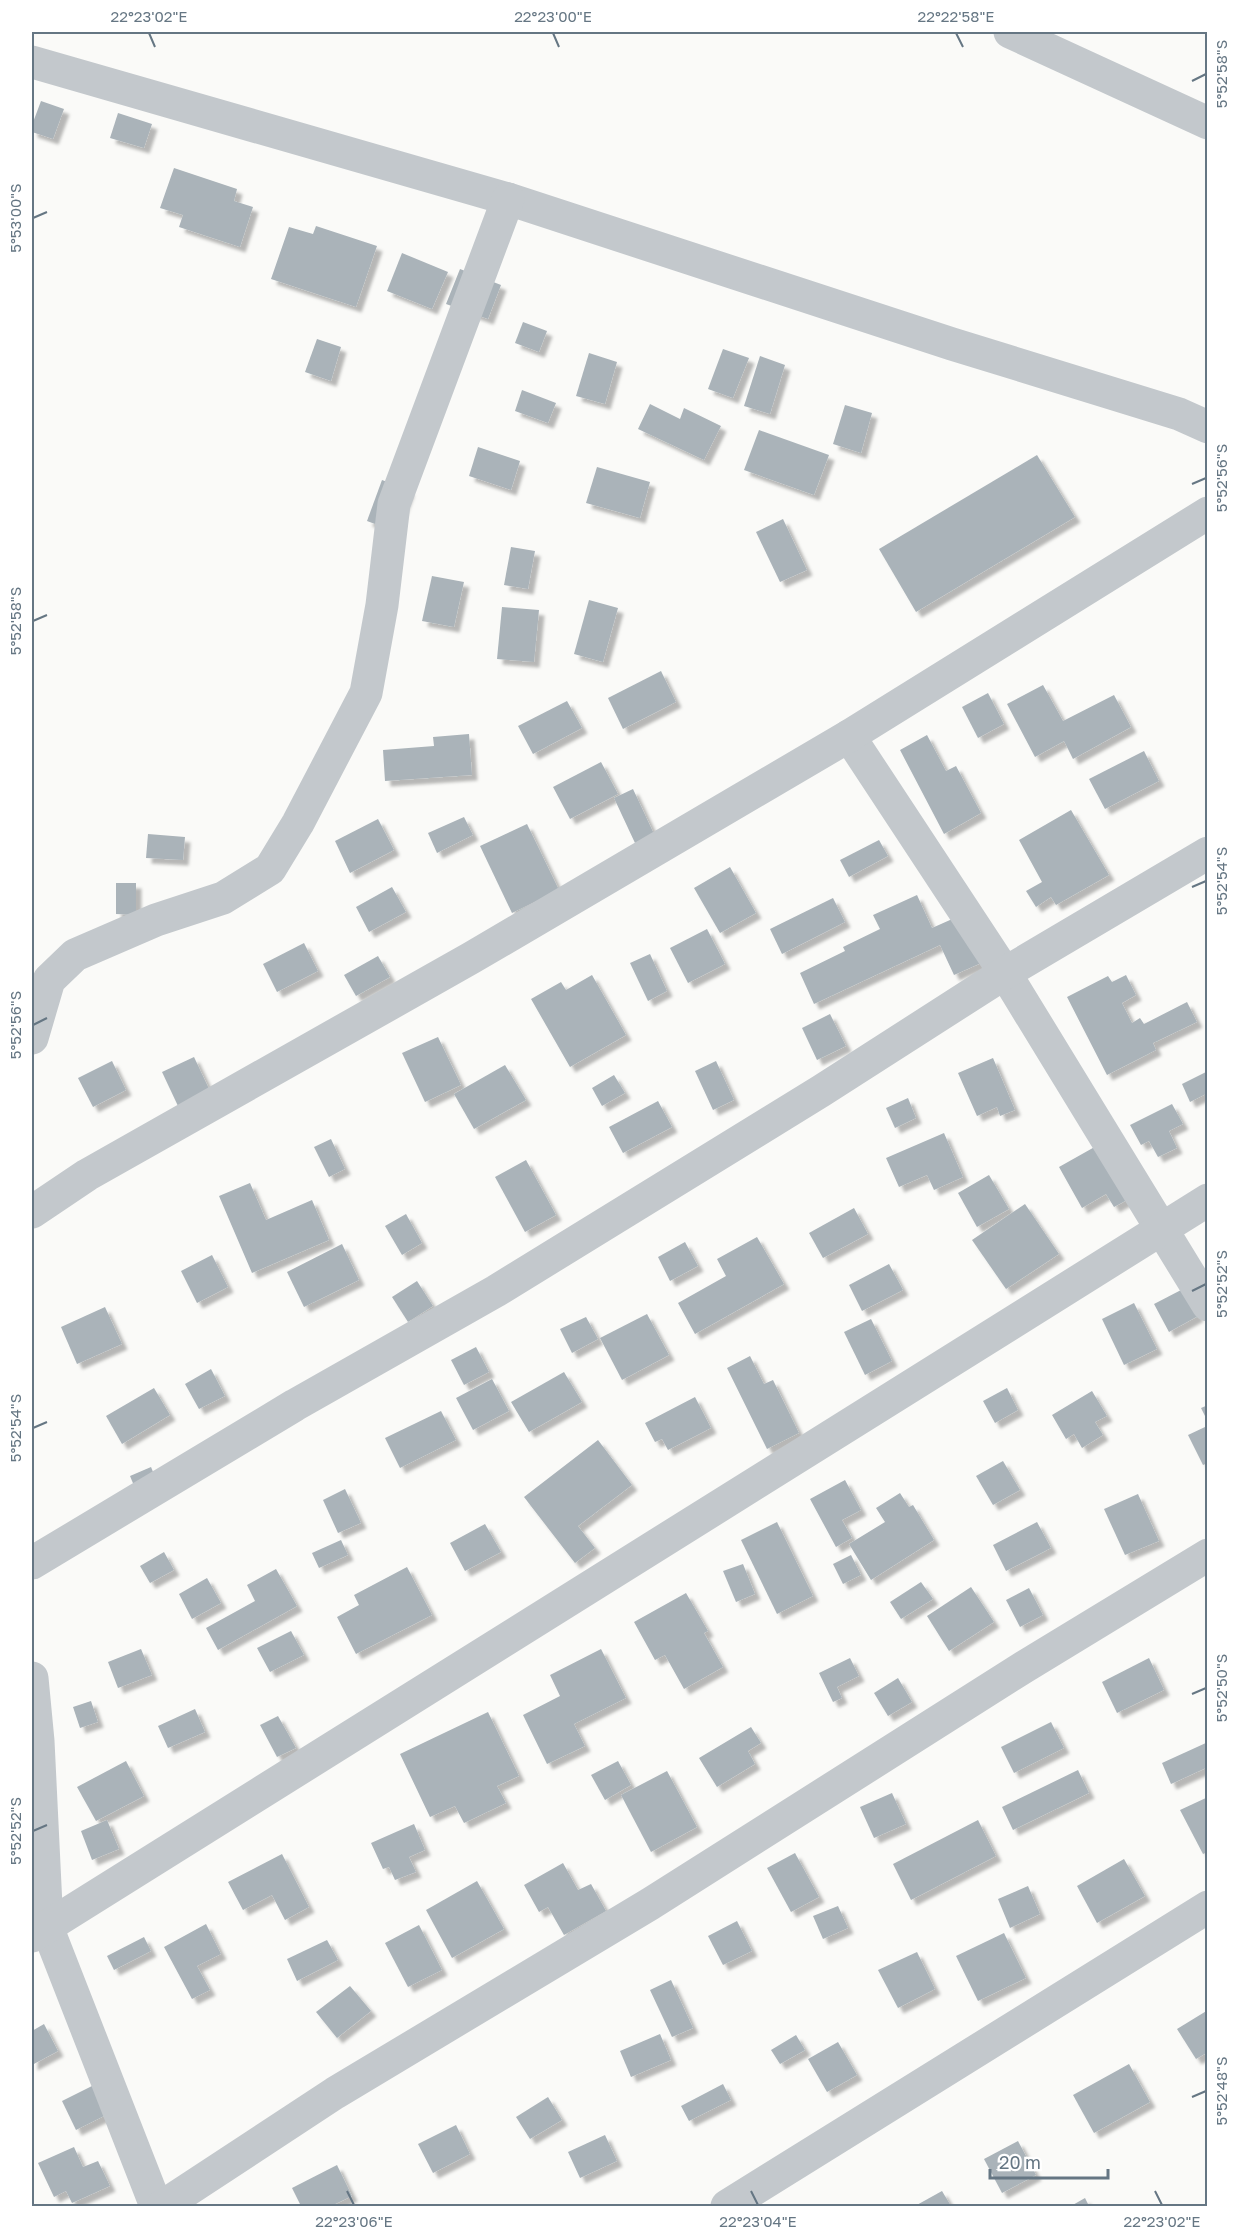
<svg xmlns="http://www.w3.org/2000/svg" width="1239" height="2238" font-family="'Golos Text',sans-serif">
  <defs>
    <filter id="shadow"><feDropShadow dx="5.5" dy="5.5" stdDeviation="1.5" flood-color="#0004"/></filter>
  </defs>
  <rect width="100%" height="100%" fill="#fafaf8"/>
  <!-- building -->
  <g fill="#aab3b9" filter="url(#shadow)">
    <polygon points="41,101 64,109 53,139 32,132 32,125"/>
    <polygon points="118,113 152,124 144,148 110,138"/>
    <polygon points="174,168 237,189 234,201 253,207 240,247 179,227 183,215 160,208"/>
    <polygon points="316,226 377,246 356,307 271,279 289,227 313,234"/>
    <polygon points="402,253 448,272 432,309 387,291"/>
    <polygon points="460,269 501,285 488,319 446,304"/>
    <polygon points="523,322 547,331 539,352 515,343"/>
    <polygon points="317,339 341,347 331,381 305,372"/>
    <polygon points="723,349 749,358 733,398 708,389"/>
    <polygon points="589,353 617,362 605,404 576,396"/>
    <polygon points="760,356 785,365 770,414 744,406"/>
    <polygon points="522,390 556,403 548,423 515,411"/>
    <polygon points="650,404 680,419 684,408 721,426 704,460 638,429"/>
    <polygon points="845,405 872,413 861,453 833,444"/>
    <polygon points="759,430 829,455 814,495 744,470"/>
    <polygon points="478,447 520,461 511,490 469,476"/>
    <polygon points="1037,455 1075,517 916,612 879,549"/>
    <polygon points="597,467 650,482 640,518 586,503"/>
    <polygon points="382,480 409,490 394,531 367,521"/>
    <polygon points="783,519 807,570 780,582 756,532"/>
    <polygon points="511,547 535,551 528,589 504,585"/>
    <polygon points="432,576 464,582 454,627 422,621"/>
    <polygon points="589,600 618,608 603,662 574,654"/>
    <polygon points="502,607 539,610 534,662 497,659"/>
    <polygon points="661,671 676,702 623,729 608,698"/>
    <polygon points="1043,685 1063,721 1114,695 1131,727 1073,759 1064,741 1035,757 1007,704"/>
    <polygon points="988,693 1004,724 978,738 962,707"/>
    <polygon points="567,701 582,728 533,754 518,726"/>
    <polygon points="469,734 472,775 385,781 383,750 434,746 433,737"/>
    <polygon points="927,735 946,771 956,766 981,813 944,834 900,750"/>
    <polygon points="1144,751 1159,781 1105,809 1089,779"/>
    <polygon points="601,762 618,794 570,819 553,787"/>
    <polygon points="633,789 654,834 635,843 614,798"/>
    <polygon points="1071,810 1109,875 1056,905 1051,897 1036,907 1026,891 1042,882 1019,840"/>
    <polygon points="464,817 473,835 437,853 428,833"/>
    <polygon points="378,819 394,850 350,873 335,841"/>
    <polygon points="527,824 559,890 512,913 480,846"/>
    <polygon points="148,834 185,837 183,860 146,858"/>
    <polygon points="879,840 888,856 849,877 840,860"/>
    <polygon points="730,867 756,913 720,933 694,888"/>
    <polygon points="116,883 136,883 136,915 116,914"/>
    <polygon points="392,887 406,912 369,932 356,907"/>
    <polygon points="917,895 932,928 959,916 981,963 954,975 940,945 814,1004 800,973 845,951 843,947 880,929 873,915"/>
    <polygon points="833,898 845,922 782,954 770,929"/>
    <polygon points="707,929 725,964 688,983 670,948"/>
    <polygon points="304,943 318,971 277,992 263,964"/>
    <polygon points="650,954 667,991 648,1001 630,963"/>
    <polygon points="378,956 390,977 356,996 344,975"/>
    <polygon points="592,975 626,1035 570,1067 531,999 561,982 566,990"/>
    <polygon points="1126,975 1136,995 1122,1003 1132,1023 1140,1018 1144,1024 1187,1002 1197,1022 1153,1043 1156,1050 1107,1075 1067,997 1108,976 1112,982"/>
    <polygon points="830,1014 846,1046 817,1060 802,1028"/>
    <polygon points="438,1037 461,1085 425,1102 402,1053"/>
    <polygon points="194,1057 218,1108 186,1123 162,1072"/>
    <polygon points="993,1058 1015,1110 1000,1116 997,1107 977,1116 958,1073"/>
    <polygon points="112,1061 126,1090 93,1107 78,1078"/>
    <polygon points="716,1061 734,1100 713,1110 695,1071"/>
    <polygon points="505,1065 526,1100 474,1129 454,1094"/>
    <polygon points="1208,1071 1208,1093 1190,1102 1182,1084"/>
    <polygon points="614,1075 625,1093 602,1106 592,1088"/>
    <polygon points="908,1098 916,1118 895,1128 886,1108"/>
    <polygon points="658,1101 672,1127 623,1153 609,1127"/>
    <polygon points="1172,1104 1183,1124 1169,1131 1177,1148 1158,1157 1149,1141 1141,1145 1130,1125"/>
    <polygon points="944,1133 963,1177 934,1190 927,1175 899,1187 886,1158"/>
    <polygon points="331,1139 345,1169 329,1177 314,1147"/>
    <polygon points="1107,1140 1138,1194 1114,1207 1106,1194 1082,1208 1059,1167"/>
    <polygon points="526,1160 556,1215 525,1232 495,1177"/>
    <polygon points="989,1175 1009,1209 977,1227 958,1193"/>
    <polygon points="250,1183 266,1220 312,1200 329,1240 252,1273 219,1196"/>
    <polygon points="1025,1204 1059,1254 1006,1289 972,1240"/>
    <polygon points="854,1208 868,1234 823,1258 809,1233"/>
    <polygon points="406,1214 422,1243 402,1255 385,1226"/>
    <polygon points="757,1237 784,1284 695,1334 678,1303 726,1276 717,1259"/>
    <polygon points="685,1242 698,1266 670,1281 658,1257"/>
    <polygon points="342,1244 359,1280 304,1307 287,1272"/>
    <polygon points="212,1255 228,1287 197,1303 181,1271"/>
    <polygon points="889,1264 903,1290 862,1311 849,1285"/>
    <polygon points="417,1281 433,1306 408,1322 392,1297"/>
    <polygon points="1183,1289 1198,1316 1169,1332 1154,1304"/>
    <polygon points="1134,1303 1157,1349 1124,1365 1102,1319"/>
    <polygon points="105,1307 122,1344 77,1364 61,1327"/>
    <polygon points="647,1314 669,1355 622,1380 600,1338"/>
    <polygon points="586,1317 598,1339 572,1353 560,1329"/>
    <polygon points="871,1319 892,1361 865,1375 844,1332"/>
    <polygon points="476,1347 489,1372 464,1385 451,1360"/>
    <polygon points="750,1356 764,1384 773,1380 799,1433 767,1449 727,1368"/>
    <polygon points="211,1369 225,1396 199,1409 185,1384"/>
    <polygon points="564,1372 582,1402 529,1432 511,1402"/>
    <polygon points="492,1379 509,1411 473,1430 456,1398"/>
    <polygon points="154,1388 170,1415 122,1444 106,1416"/>
    <polygon points="1007,1388 1018,1410 995,1423 983,1401"/>
    <polygon points="1092,1391 1107,1416 1095,1422 1103,1435 1082,1448 1074,1434 1066,1439 1052,1415"/>
    <polygon points="695,1397 711,1428 668,1450 662,1439 655,1442 645,1423"/>
    <polygon points="1208,1405 1208,1422 1201,1408"/>
    <polygon points="441,1411 456,1440 400,1468 385,1438"/>
    <polygon points="1205,1427 1208,1432 1208,1463 1203,1465 1188,1435"/>
    <polygon points="598,1440 632,1485 578,1526 595,1548 575,1563 524,1497"/>
    <polygon points="1003,1461 1020,1490 993,1505 976,1476"/>
    <polygon points="151,1467 158,1484 137,1493 130,1476"/>
    <polygon points="845,1480 861,1510 842,1520 852,1538 836,1547 810,1499"/>
    <polygon points="345,1489 361,1523 338,1533 323,1500"/>
    <polygon points="900,1493 909,1507 913,1505 934,1540 871,1580 849,1544 885,1522 876,1508"/>
    <polygon points="1138,1494 1159,1541 1125,1555 1104,1509"/>
    <polygon points="777,1522 813,1596 777,1614 741,1540"/>
    <polygon points="1037,1522 1051,1548 1006,1571 993,1545"/>
    <polygon points="485,1524 501,1552 465,1571 450,1543"/>
    <polygon points="341,1540 348,1555 319,1568 312,1553"/>
    <polygon points="164,1552 174,1570 150,1583 140,1566"/>
    <polygon points="851,1555 861,1575 843,1584 833,1564"/>
    <polygon points="743,1564 755,1594 736,1602 723,1571"/>
    <polygon points="407,1567 432,1615 356,1654 337,1617 359,1605 354,1595"/>
    <polygon points="276,1569 297,1606 218,1650 206,1628 255,1601 247,1585"/>
    <polygon points="207,1578 221,1603 192,1619 179,1594"/>
    <polygon points="921,1582 933,1599 901,1619 890,1602"/>
    <polygon points="971,1587 994,1622 949,1651 927,1616"/>
    <polygon points="1029,1588 1043,1615 1020,1627 1006,1600"/>
    <polygon points="686,1593 708,1631 704,1633 723,1667 684,1689 665,1655 655,1660 634,1622"/>
    <polygon points="291,1631 304,1655 270,1672 257,1648"/>
    <polygon points="141,1649 152,1675 118,1688 108,1662"/>
    <polygon points="601,1649 626,1698 574,1724 585,1746 547,1764 523,1715 560,1696 550,1675"/>
    <polygon points="850,1658 859,1676 837,1687 842,1698 833,1702 819,1673"/>
    <polygon points="1149,1658 1164,1690 1117,1713 1102,1682"/>
    <polygon points="898,1678 912,1702 888,1716 874,1693"/>
    <polygon points="91,1701 98,1722 80,1728 73,1707"/>
    <polygon points="195,1709 205,1732 168,1748 158,1726"/>
    <polygon points="488,1712 519,1776 497,1786 506,1803 464,1823 455,1806 430,1817 400,1754"/>
    <polygon points="278,1716 296,1748 277,1757 260,1725"/>
    <polygon points="1051,1722 1064,1748 1014,1773 1001,1747"/>
    <polygon points="751,1727 761,1743 748,1751 755,1764 717,1787 699,1758"/>
    <polygon points="1208,1742 1208,1767 1171,1784 1162,1763"/>
    <polygon points="126,1761 144,1796 96,1821 77,1787"/>
    <polygon points="618,1761 631,1785 605,1800 591,1775"/>
    <polygon points="1078,1770 1089,1793 1013,1830 1002,1807"/>
    <polygon points="667,1771 697,1827 651,1852 621,1795"/>
    <polygon points="892,1793 906,1824 874,1838 860,1807"/>
    <polygon points="1208,1797 1208,1852 1203,1854 1180,1810"/>
    <polygon points="107,1820 119,1849 92,1860 81,1831"/>
    <polygon points="978,1820 996,1856 911,1900 893,1864"/>
    <polygon points="414,1824 425,1850 409,1857 416,1872 395,1880 389,1867 383,1869 371,1843"/>
    <polygon points="795,1853 819,1897 791,1912 767,1868"/>
    <polygon points="282,1854 309,1907 285,1920 272,1895 243,1910 228,1882"/>
    <polygon points="1124,1859 1145,1896 1097,1923 1077,1886"/>
    <polygon points="563,1863 578,1890 591,1884 606,1911 564,1935 548,1907 539,1912 524,1885"/>
    <polygon points="477,1881 504,1929 452,1958 426,1910"/>
    <polygon points="1028,1886 1040,1914 1010,1928 998,1899"/>
    <polygon points="838,1906 848,1928 823,1939 813,1916"/>
    <polygon points="737,1921 752,1951 723,1965 708,1936"/>
    <polygon points="206,1924 221,1954 197,1966 210,1990 192,1999 164,1947"/>
    <polygon points="419,1925 442,1970 408,1987 385,1943"/>
    <polygon points="1004,1933 1026,1978 978,2001 956,1956"/>
    <polygon points="144,1937 151,1951 114,1970 107,1956"/>
    <polygon points="327,1940 338,1960 297,1981 287,1959"/>
    <polygon points="917,1952 935,1989 898,2008 878,1970"/>
    <polygon points="671,1980 693,2028 672,2037 650,1990"/>
    <polygon points="350,1986 371,2011 337,2038 316,2012"/>
    <polygon points="1208,2010 1208,2052 1196,2059 1177,2029"/>
    <polygon points="44,2024 58,2051 32,2065 32,2031"/>
    <polygon points="660,2034 671,2060 631,2077 620,2051"/>
    <polygon points="796,2035 805,2050 780,2064 771,2050"/>
    <polygon points="838,2042 857,2075 827,2092 808,2059"/>
    <polygon points="1129,2064 1150,2102 1094,2133 1073,2095"/>
    <polygon points="723,2084 731,2100 689,2121 681,2106"/>
    <polygon points="94,2085 108,2114 76,2130 62,2101"/>
    <polygon points="548,2097 562,2120 530,2139 516,2117"/>
    <polygon points="456,2125 470,2154 433,2173 418,2144"/>
    <polygon points="605,2135 617,2161 580,2178 568,2152"/>
    <polygon points="1018,2141 1036,2175 1002,2193 984,2159"/>
    <polygon points="74,2147 83,2167 98,2161 110,2186 72,2203 66,2191 54,2197 38,2163"/>
    <polygon points="337,2165 352,2196 331,2206 301,2206 292,2188"/>
    <polygon points="942,2191 951,2206 915,2206"/>
    <polygon points="1085,2198 1089,2206 1071,2206"/>
  </g>
  <g fill="none" stroke-linecap="round" stroke-linejoin="round">
    <!-- minor -->
    <g stroke="#c3c8cc" stroke-width="33">
      <polyline points="1010,32 1208,123"/>
      <polyline points="32,62 508,199 952,344 1179,414 1208,427"/>
      <polyline points="849,736 1005,973 1208,1305"/>
      <polyline points="32,1038 49,980 75,955 156,920 223,898 270,869 298,823 366,693 382,605 394,504 508,199"/>
      <polyline points="32,1212 87,1175 471,958 849,736 1208,513"/>
      <polyline points="32,1563 295,1405 496,1291 821,1091 1005,973 1208,853"/>
      <polyline points="32,1678 38,1741 47,1927 156,2206"/>
      <polyline points="32,1936 1208,1200"/>
      <polyline points="163,2206 335,2093 650,1904 1024,1667 1208,1555"/>
      <polyline points="727,2206 1208,1907"/>
    </g>
  </g>
  <!-- ticks -->
  <path fill="none" stroke="#657683" stroke-width="2" d="M149,33l6,14M553,33l6,14M956,33l7,14M1192,81l14,-7M33,218l14,-6M1192,484l14,-6M33,621l14,-6M1192,887l14,-6M33,1025l14,-7M1192,1291l14,-7M33,1428l14,-6M1192,1694l14,-6M33,1831l14,-6M1192,2097l14,-6M347,2191l7,14M751,2191l7,14M1155,2191l7,14"/>
  <!-- border -->
  <rect width="1239" height="2238" fill="none" stroke="#ffffff" stroke-width="66"/>
  <!-- scale -->
  <path d="M990 2169v9h118v-9" fill="none" stroke="#657683" stroke-width="3"/>
  <text x="999" y="2169" font-size="18" fill="#657683" stroke="#ffffff" stroke-width="4.5" paint-order="stroke">20 m</text>
  <rect x="33" y="33" width="1173" height="2172" fill="none" stroke="#657683" stroke-width="2"/>
  <g font-size="15" text-anchor="middle" fill="#657683">
    <text x="149" y="22">22°23'02"E</text>
    <text x="553" y="22">22°23'00"E</text>
    <text x="956" y="22">22°22'58"E</text>
    <text transform="translate(1222 74) rotate(-90)" y="5">5°52'58"S</text>
    <text transform="translate(16 218) rotate(-90)" y="5">5°53'00"S</text>
    <text transform="translate(1222 478) rotate(-90)" y="5">5°52'56"S</text>
    <text transform="translate(16 621) rotate(-90)" y="5">5°52'58"S</text>
    <text transform="translate(1222 881) rotate(-90)" y="5">5°52'54"S</text>
    <text transform="translate(16 1025) rotate(-90)" y="5">5°52'56"S</text>
    <text transform="translate(1222 1284) rotate(-90)" y="5">5°52'52"S</text>
    <text transform="translate(16 1428) rotate(-90)" y="5">5°52'54"S</text>
    <text transform="translate(1222 1688) rotate(-90)" y="5">5°52'50"S</text>
    <text transform="translate(16 1831) rotate(-90)" y="5">5°52'52"S</text>
    <text transform="translate(1222 2091) rotate(-90)" y="5">5°52'48"S</text>
    <text x="354" y="2227">22°23'06"E</text>
    <text x="758" y="2227">22°23'04"E</text>
    <text x="1162" y="2227">22°23'02"E</text>
  </g>
</svg>
